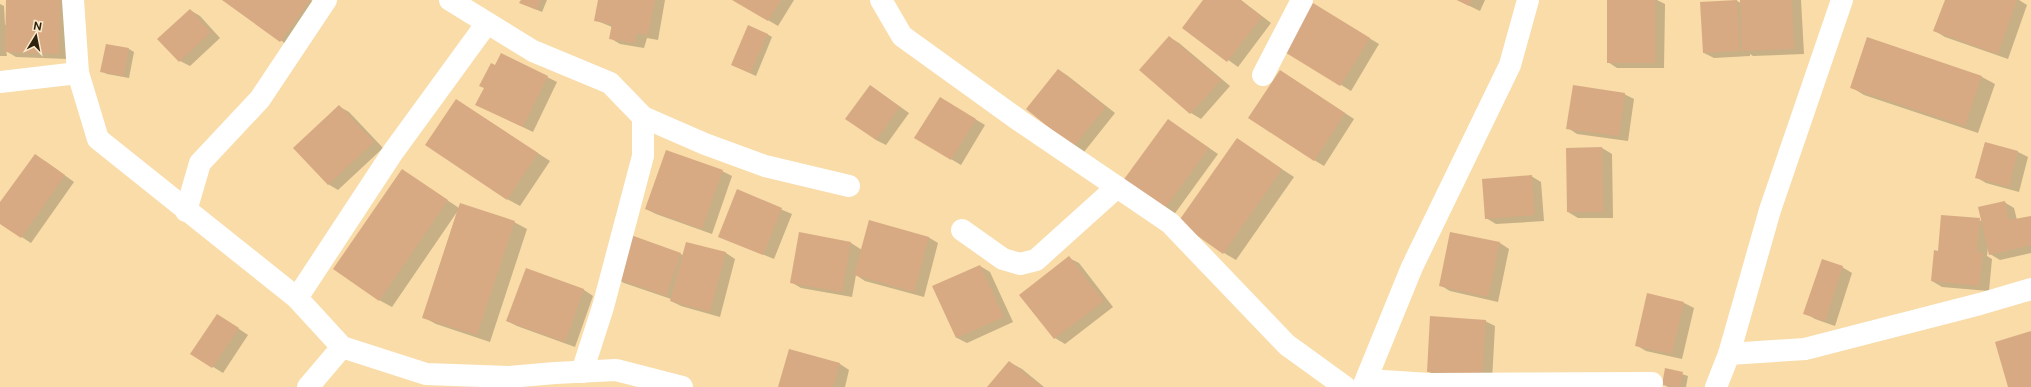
<svg xmlns="http://www.w3.org/2000/svg" width="2031" height="387" font-family="'Public Sans',sans-serif">
  <rect width="100%" height="100%" fill="#f9dca8"/>
  <!-- shadow -->
  <g fill="#0003">
    <polygon points="7,0 70,0 68,59 16,57 6,51 7,56 0,56 0,4 4,6 5,25 7,25"/>
    <polygon points="224,0 311,0 320,6 290,47"/>
    <polygon points="522,0 547,0 542,12 521,3"/>
    <polygon points="599,0 665,0 658,40 647,38 644,48 620,44 610,38 612,27 595,20"/>
    <polygon points="734,0 794,0 778,26"/>
    <polygon points="1205,0 1241,0 1271,23 1238,67 1184,28"/>
    <polygon points="1457,0 1485,0 1480,11"/>
    <polygon points="1608,0 1657,0 1665,4 1664,68 1617,68 1608,62"/>
    <polygon points="1741,0 1801,0 1804,54 1753,56 1750,54 1750,56 1714,58 1704,53 1737,1 1741,3"/>
    <polygon points="1946,0 2019,0 2027,5 2008,59 1945,37 1935,31"/>
    <polygon points="190,10 200,16 220,38 190,66 180,61"/>
    <polygon points="1323,10 1379,44 1351,91 1285,50"/>
    <polygon points="767,34 772,37 756,76 732,65"/>
    <polygon points="1169,37 1179,43 1230,86 1201,119 1191,113 1141,70"/>
    <polygon points="1868,39 1982,77 1995,84 1978,133 1864,95 1851,87"/>
    <polygon points="129,49 134,52 129,78 107,74 101,71"/>
    <polygon points="1059,70 1068,76 1115,113 1084,152 1074,147"/>
    <polygon points="547,77 557,82 533,132 487,110"/>
    <polygon points="1290,77 1354,119 1324,166 1314,160"/>
    <polygon points="871,86 909,113 886,145 876,140"/>
    <polygon points="1624,94 1634,99 1628,141 1577,134 1568,128"/>
    <polygon points="456,100 550,161 520,206 507,199"/>
    <polygon points="950,104 985,125 961,165 916,138"/>
    <polygon points="340,107 349,112 383,148 338,190 328,184"/>
    <polygon points="1168,120 1218,154 1173,216 1164,211"/>
    <polygon points="1238,140 1294,177 1236,260 1224,253"/>
    <polygon points="1985,143 2018,152 2028,157 2019,192 1986,183 1976,177"/>
    <polygon points="1602,148 1612,154 1613,218 1578,218 1568,212"/>
    <polygon points="45,161 74,182 31,243 0,223 0,204"/>
    <polygon points="402,170 459,208 514,222 527,229 490,342 436,324 423,317 457,212 392,307 379,300"/>
    <polygon points="722,171 732,176 712,234 656,214 646,209"/>
    <polygon points="1531,176 1541,182 1544,221 1496,224 1486,218"/>
    <polygon points="738,191 792,214 774,259 720,237"/>
    <polygon points="2004,202 2014,208 2017,220 2031,217 2031,253 2000,260 1990,254 1988,247 1987,256 1992,259 1989,291 1942,287 1932,281 1939,252 1942,216 1983,221"/>
    <polygon points="800,234 851,243 862,250 928,237 938,243 924,297 865,281 856,275 852,297 801,288 791,282"/>
    <polygon points="1500,243 1509,249 1498,302 1450,291 1440,285"/>
    <polygon points="726,253 735,259 720,317 681,306 671,301 671,299 624,283 614,277 680,254 683,255"/>
    <polygon points="1069,258 1079,263 1113,307 1065,344 1055,338 1021,296"/>
    <polygon points="980,266 990,272 1013,322 967,343 957,338 934,287"/>
    <polygon points="1842,267 1852,273 1835,326 1815,319 1805,313"/>
    <polygon points="526,269 584,290 593,296 575,347 517,326 507,321"/>
    <polygon points="1684,303 1694,308 1682,359 1646,351 1636,345"/>
    <polygon points="227,321 248,335 223,373 192,354"/>
    <polygon points="1485,321 1495,326 1492,380 1438,377 1428,371"/>
    <polygon points="1009,362 1022,369 1044,387 988,387"/>
    <polygon points="840,364 849,370 845,387 779,387"/>
    <polygon points="1666,369 1688,376 1686,387 1668,387 1663,384"/>
  </g>
  <!-- building -->
  <g fill="#d7aa83">
    <polygon points="6,0 60,0 59,54 5,52"/>
    <polygon points="222,0 310,0 280,42"/>
    <polygon points="521,0 541,0 537,10 519,3"/>
    <polygon points="598,0 655,0 648,35 637,33 634,43 609,39 612,24 594,21"/>
    <polygon points="732,0 781,0 768,21"/>
    <polygon points="1203,0 1240,0 1262,17 1227,62 1182,28"/>
    <polygon points="1457,0 1472,0 1469,6"/>
    <rect x="1607" y="0" width="48" height="63"/>
    <polygon points="1737,0 1740,51 1703,53 1700,2"/>
    <polygon points="1740,0 1792,0 1794,49 1742,51"/>
    <polygon points="1945,0 2017,0 1998,54 1933,31"/>
    <polygon points="1313,3 1370,38 1340,86 1283,51"/>
    <polygon points="190,9 211,32 179,62 157,39"/>
    <polygon points="748,25 768,34 750,73 731,65"/>
    <polygon points="1169,36 1221,80 1190,114 1139,70"/>
    <polygon points="1867,37 1982,76 1965,126 1850,88"/>
    <polygon points="106,44 129,48 124,76 100,72"/>
    <polygon points="501,53 548,76 523,127 475,105 484,88 479,86 491,63 495,65"/>
    <polygon points="1058,69 1106,107 1073,147 1026,109"/>
    <polygon points="1280,70 1345,113 1314,161 1248,118"/>
    <polygon points="870,85 900,107 876,140 845,119"/>
    <polygon points="1573,85 1625,93 1619,136 1566,129"/>
    <polygon points="940,97 976,119 951,160 914,138"/>
    <polygon points="456,99 538,153 507,200 425,145"/>
    <polygon points="339,105 374,142 328,185 293,148"/>
    <polygon points="1168,119 1209,148 1163,211 1122,182"/>
    <polygon points="1237,138 1282,169 1223,254 1178,222"/>
    <polygon points="1985,142 2018,151 2009,187 1975,178"/>
    <polygon points="1602,147 1603,212 1567,212 1566,148"/>
    <polygon points="666,150 723,170 702,229 645,209"/>
    <polygon points="35,154 65,175 21,238 0,224 0,202"/>
    <polygon points="402,169 448,200 379,301 333,269"/>
    <polygon points="1532,175 1535,215 1485,219 1482,179"/>
    <polygon points="737,189 782,208 763,255 718,237"/>
    <polygon points="2005,201 2009,220 2031,216 2031,245 1989,255 1978,207"/>
    <polygon points="460,203 515,221 477,335 422,318"/>
    <polygon points="1941,215 1980,218 1977,252 1983,253 1979,286 1931,281 1934,250 1938,251"/>
    <polygon points="869,220 929,237 914,292 854,275"/>
    <polygon points="799,232 851,242 842,292 790,283"/>
    <polygon points="1450,232 1500,242 1488,297 1439,286"/>
    <polygon points="628,234 681,253 666,296 613,277"/>
    <polygon points="686,242 726,252 710,312 670,301"/>
    <polygon points="1069,256 1104,301 1054,339 1019,295"/>
    <polygon points="1822,259 1843,266 1825,321 1803,314"/>
    <polygon points="980,265 1004,317 956,338 932,286"/>
    <polygon points="526,268 584,289 565,342 506,321"/>
    <polygon points="1647,293 1684,302 1672,354 1635,346"/>
    <polygon points="217,314 239,328 212,368 190,354"/>
    <polygon points="1430,316 1486,320 1482,375 1427,372"/>
    <polygon points="2031,331 2031,387 2008,387 1995,342"/>
    <polygon points="789,349 840,363 833,387 778,387"/>
    <polygon points="1009,361 1042,387 987,387"/>
    <polygon points="1665,368 1683,372 1680,387 1662,385"/>
  </g>
  <g fill="none" stroke-linecap="round" stroke-linejoin="round">
    <!-- minor -->
    <g stroke="#fff" stroke-width="22">
      <polyline points="73,0 78,73 98,139 297,298 342,347 426,374 509,377 555,373 616,370 682,387"/>
      <polyline points="450,0 533,51 610,83 643,117 643,156 603,307 582,372"/>
      <polyline points="881,0 902,36 1020,121 1170,223 1287,345 1345,387"/>
      <polyline points="1263,75 1302,0"/>
      <polyline points="0,82 78,73"/>
      <polyline points="643,117 705,144 765,166 849,186"/>
      <polyline points="186,211 200,163 260,99 326,0"/>
      <polyline points="962,230 1003,259 1020,264 1036,260 1117,187"/>
      <polyline points="297,298 393,152 487,23"/>
      <polyline points="1729,354 1805,349 1980,304 2031,289"/>
      <polyline points="1367,380 1430,384 1652,383"/>
      <polyline points="308,387 342,347"/>
      <polyline points="1363,387 1412,267 1510,65 1528,0"/>
      <polyline points="1716,387 1729,354 1770,210 1842,0"/>
    </g>
  </g>
  <!-- north arrow -->
  <g transform="translate(36 36) rotate(10)" stroke="#fdebcc" stroke-width="3" paint-order="stroke">
  <path d="M0-3L7 15L0 10L-7 15Z" fill="#2e230f"/>
  <text y="-6" font-size="11" font-weight="bold" text-anchor="middle" fill="#2e230f">N</text>
  </g>
</svg>
